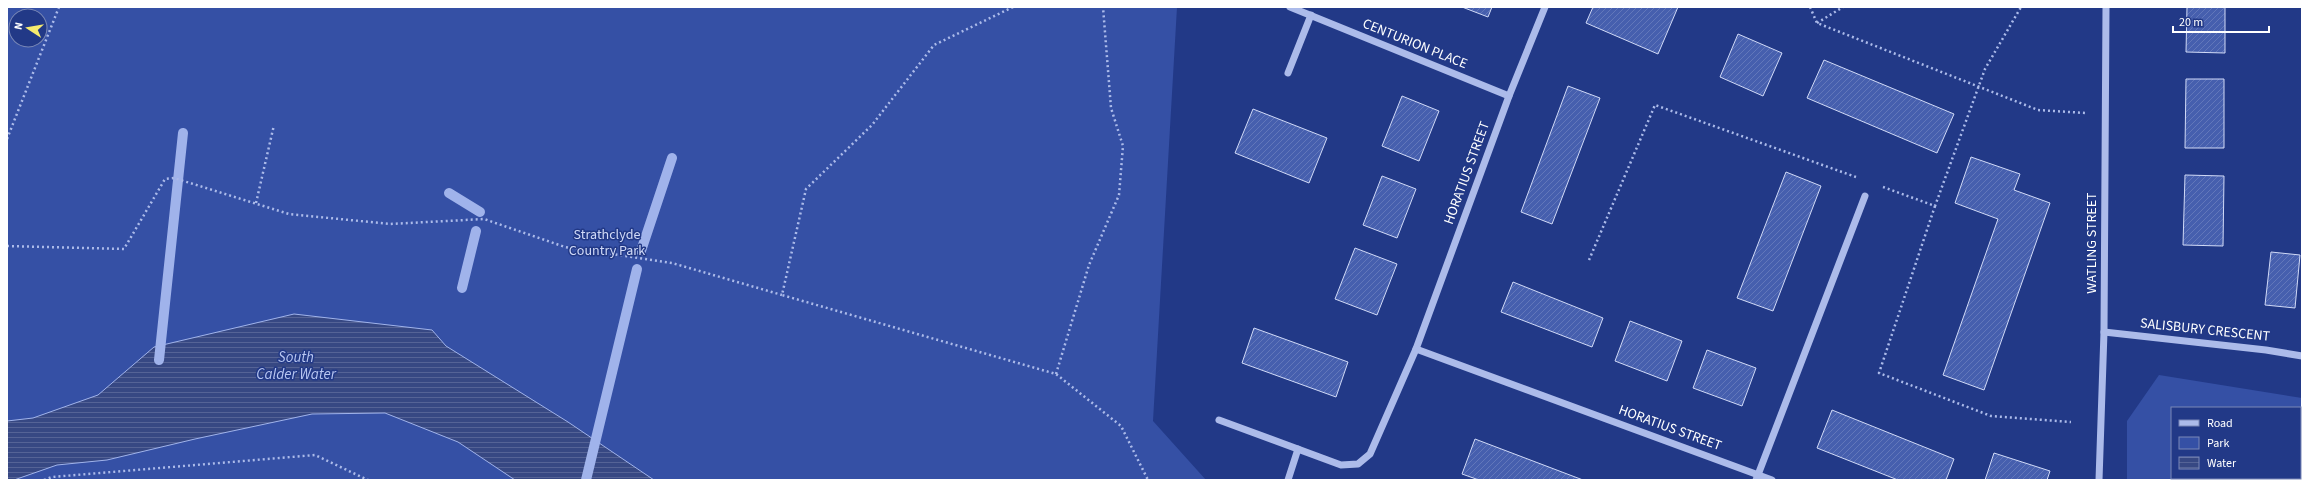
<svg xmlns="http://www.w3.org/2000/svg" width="2309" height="487" font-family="'Source Sans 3',sans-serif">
  <defs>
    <pattern id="water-rules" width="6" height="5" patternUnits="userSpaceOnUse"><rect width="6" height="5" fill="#374883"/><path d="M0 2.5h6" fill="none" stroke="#556396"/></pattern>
    <pattern id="building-hatch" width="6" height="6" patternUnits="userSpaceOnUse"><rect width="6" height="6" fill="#465fae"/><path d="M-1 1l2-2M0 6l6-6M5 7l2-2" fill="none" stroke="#6277ba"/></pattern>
  </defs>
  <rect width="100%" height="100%" fill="#223987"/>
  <!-- green -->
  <g fill="#3550a5" fill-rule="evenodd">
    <path d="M7,7h1170l-24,414 53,59h-1199zM16,16h24v24h-24z"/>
    <path d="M2159,375l143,23v82h-175v-59zM2172,408h128v70h-128z"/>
  </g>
  <!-- water -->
  <polygon fill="url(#water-rules)" stroke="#a0b3eb" points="294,314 432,330 446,346 568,422 654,480 515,480 458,442 385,413 312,414 195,439 107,460 57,465 14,480 7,480 7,421 33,418 98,395 154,347"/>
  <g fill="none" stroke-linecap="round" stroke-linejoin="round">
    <!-- stream -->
    <g stroke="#a0b3eb" stroke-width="10">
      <polyline points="449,193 480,212"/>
      <polyline points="641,251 672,158"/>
      <polyline points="462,288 476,231"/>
      <polyline points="159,360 183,133"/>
      <polyline points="586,480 637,269"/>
    </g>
  </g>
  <!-- building -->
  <g fill="url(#building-hatch)" stroke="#d1daf7">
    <polygon points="1462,7 1492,7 1488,17"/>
    <polygon points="1593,7 1678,7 1658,54 1586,23"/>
    <polygon points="2187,7 2225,7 2225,53 2186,52"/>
    <polygon points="1738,34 1782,53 1763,96 1720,77"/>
    <polygon points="1824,60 1954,114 1937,153 1807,98"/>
    <polygon points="2186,79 2224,79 2224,148 2185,148"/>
    <polygon points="1568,86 1600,98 1552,224 1521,212"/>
    <polygon points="1402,96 1439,111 1419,161 1382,146"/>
    <polygon points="1253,109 1327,138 1309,183 1235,153"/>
    <polygon points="1971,157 2020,174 2014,190 2050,203 1984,390 1943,375 1998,219 1955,203"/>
    <polygon points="1786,172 1821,186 1773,311 1737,298"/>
    <polygon points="2185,175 2224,176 2223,246 2183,245"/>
    <polygon points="1382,176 1416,189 1397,238 1363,225"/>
    <polygon points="1355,248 1397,264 1377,315 1335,299"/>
    <polygon points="2271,252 2300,255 2295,308 2265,305"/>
    <polygon points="1513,282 1603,318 1592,347 1501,312"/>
    <polygon points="1630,321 1682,341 1667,381 1615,361"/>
    <polygon points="1254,328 1348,362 1336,397 1242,363"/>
    <polygon points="1707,350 1756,368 1742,406 1693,388"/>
    <polygon points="1832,410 1954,459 1946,480 1898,480 1817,448"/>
    <polygon points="1475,439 1583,480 1479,480 1462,474"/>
    <polygon points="1994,453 2050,471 2047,480 1985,480"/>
  </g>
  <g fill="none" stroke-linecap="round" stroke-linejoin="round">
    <!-- path -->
    <g stroke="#acbbea" stroke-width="2.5" stroke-dasharray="2 3" stroke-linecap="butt">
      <polyline points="1013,7 934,45 872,125 806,189 782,295 1056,374 1121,426 1148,480"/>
      <polyline points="1810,7 1817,23 2038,110 2085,113"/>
      <polyline points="1817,23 1843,7"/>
      <polyline points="7,139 59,7"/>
      <polyline points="1883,187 1935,206 1985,69 2021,7"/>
      <polyline points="256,203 274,125"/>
      <polyline points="1935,206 1879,373 1991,416 2071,422"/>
      <polyline points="7,246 124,249 165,179 174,178 289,214 390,224 484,219 565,247 672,263 782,295"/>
      <polyline points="1589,260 1655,105 1856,177"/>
      <polyline points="1056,374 1089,265 1119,195 1123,146 1111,108 1103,7"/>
      <polyline points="44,480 52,477 315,455 368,480"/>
    </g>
    <!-- minor -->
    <g stroke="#acbbea" stroke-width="7">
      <polyline points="1290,7 1509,96"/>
      <polyline points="1545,7 1509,96 1416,349 1772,480"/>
      <polyline points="1288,73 1311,15"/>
      <polyline points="2104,332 2266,350 2302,356"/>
      <polyline points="1219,420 1341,465 1358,464 1370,454 1416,349"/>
      <polyline points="1288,480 1298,449"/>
      <polyline points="1756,480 1865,196"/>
      <polyline points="2099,480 2104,332 2106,7"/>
    </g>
  </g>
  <g text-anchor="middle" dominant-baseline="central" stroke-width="3" stroke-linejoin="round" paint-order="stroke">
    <!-- street labels -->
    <g font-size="14" fill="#fff" stroke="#223987">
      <text transform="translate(1415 44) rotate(22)">CENTURION PLACE</text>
      <text transform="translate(1467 173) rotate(-70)">HORATIUS STREET</text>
      <text transform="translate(2092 243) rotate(-90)">WATLING STREET</text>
      <text transform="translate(2205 330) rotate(6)">SALISBURY CRESCENT</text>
      <text transform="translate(1670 428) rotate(20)">HORATIUS STREET</text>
    </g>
    <!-- park labels -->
    <g font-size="14" fill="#d1daf7" stroke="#223987">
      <text x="607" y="235">Strathclyde<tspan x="607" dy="16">Country Park</tspan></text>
    </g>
    <!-- water labels -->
    <g font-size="15" font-style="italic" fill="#b8c6f1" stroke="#223987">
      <text x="296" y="357">South<tspan x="296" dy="17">Calder Water</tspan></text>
    </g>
  </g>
  <!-- border -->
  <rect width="2309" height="487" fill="none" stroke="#ffffff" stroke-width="16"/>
  <!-- legend -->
  <rect x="2171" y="407" width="130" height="72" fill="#223987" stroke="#7a88b7"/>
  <rect x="2179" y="420" width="20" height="6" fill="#acbbea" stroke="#7a88b7"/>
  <text x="2207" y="427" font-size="12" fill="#ffffff">Road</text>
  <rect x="2179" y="437" width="20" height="12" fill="#3550a5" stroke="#7a88b7"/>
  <text x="2207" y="447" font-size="12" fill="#ffffff">Park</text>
  <rect x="2179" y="457" width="20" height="12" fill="url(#water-rules)" stroke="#7a88b7"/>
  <text x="2207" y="467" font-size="12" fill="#ffffff">Water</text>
  <!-- north arrow -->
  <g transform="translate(28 28) rotate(282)"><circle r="19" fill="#223987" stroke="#7a88b7"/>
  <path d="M0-3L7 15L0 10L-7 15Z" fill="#f6eb6e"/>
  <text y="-6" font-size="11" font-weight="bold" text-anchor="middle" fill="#ffffff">N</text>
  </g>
  <!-- scale -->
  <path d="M2173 26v6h96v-6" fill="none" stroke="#ffffff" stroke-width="2"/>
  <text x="2179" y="26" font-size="12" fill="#ffffff" stroke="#223987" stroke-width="3" paint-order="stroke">20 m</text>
</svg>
